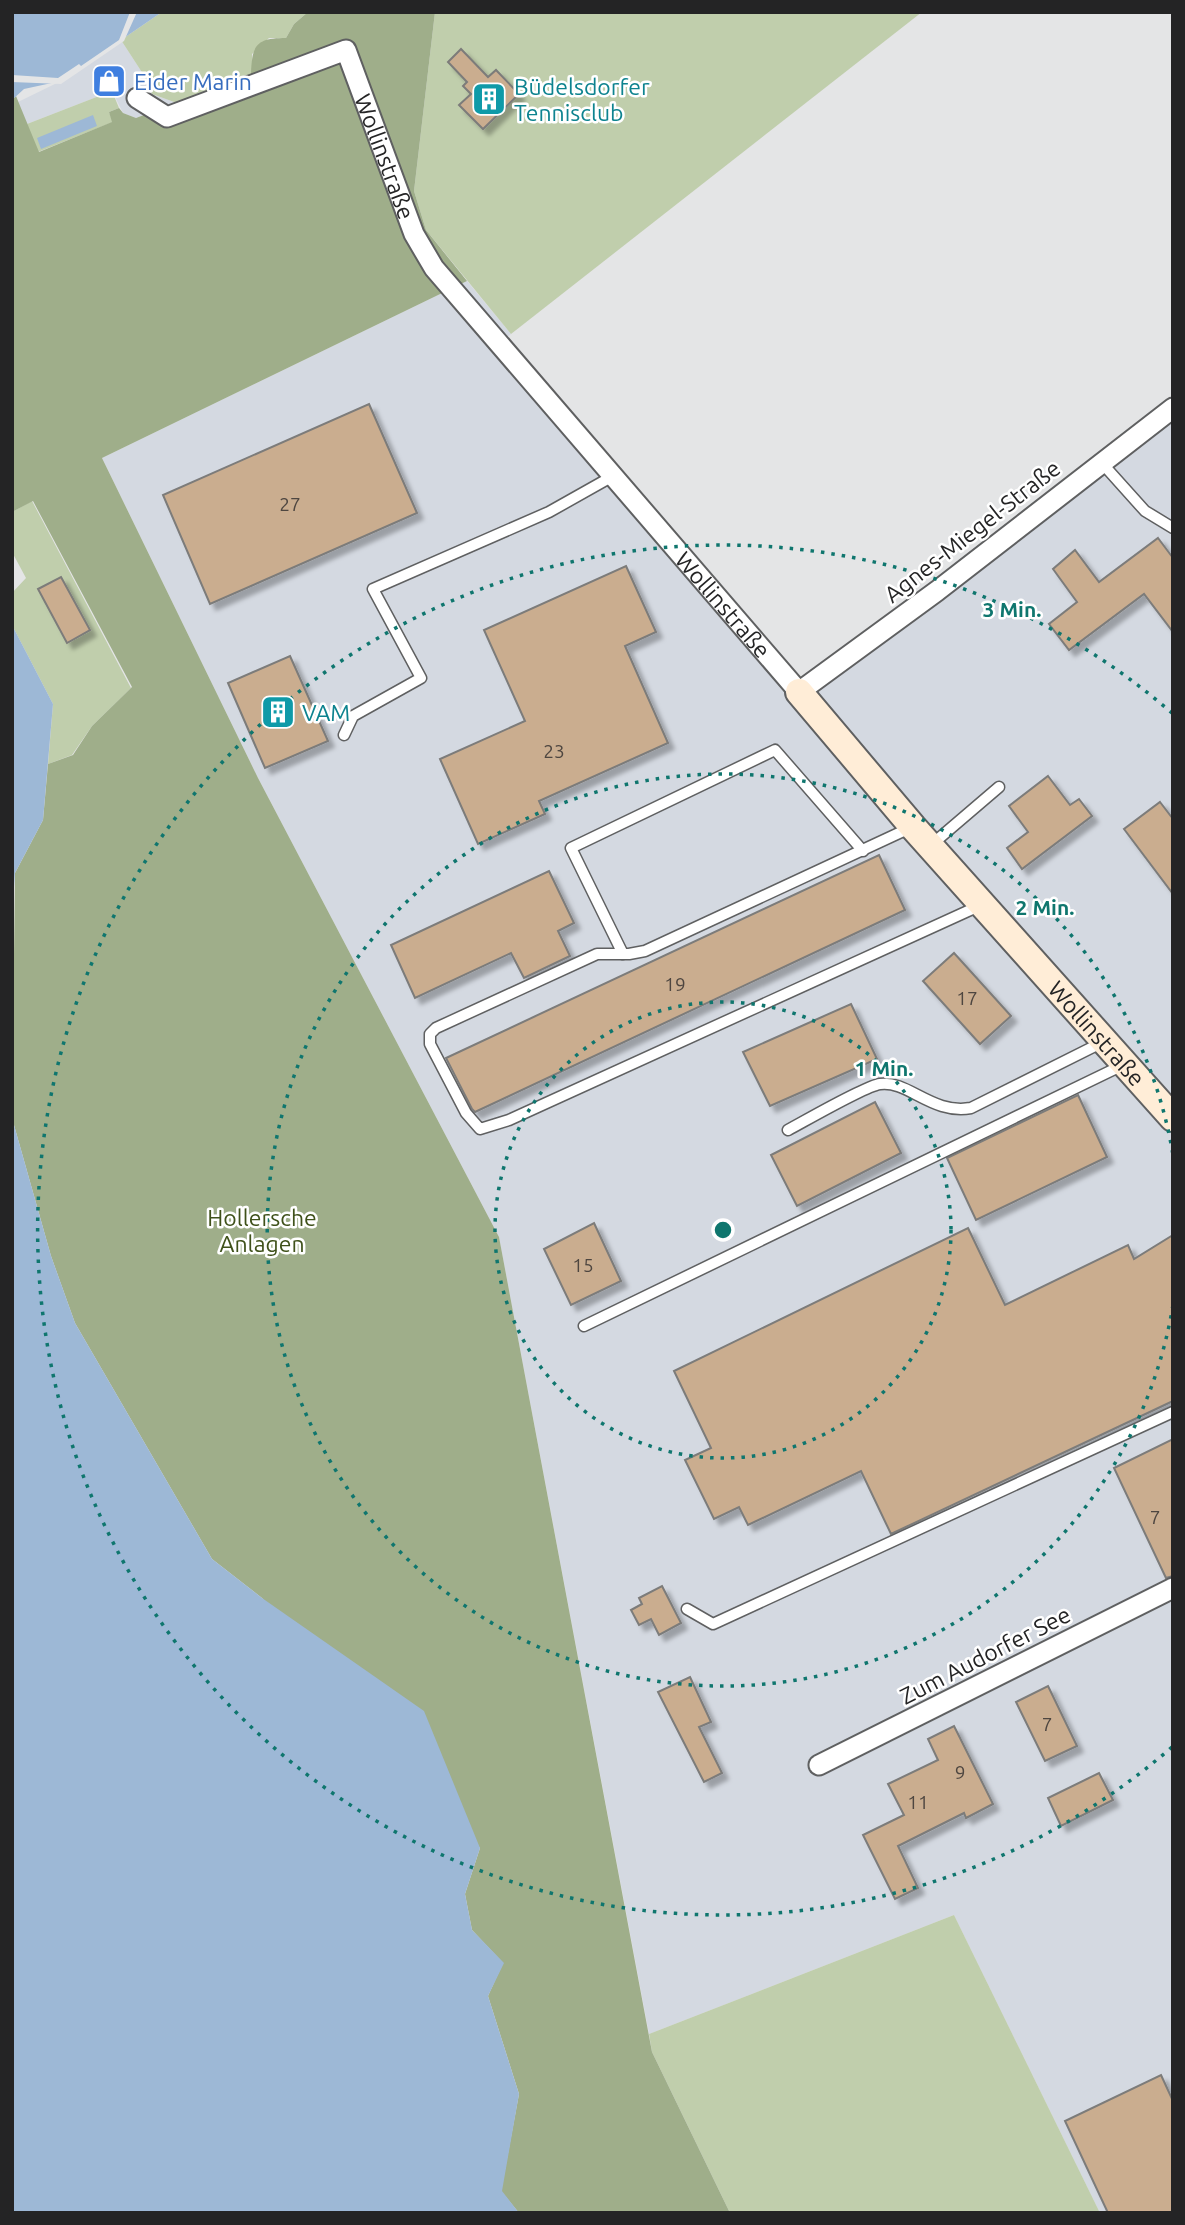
<svg xmlns="http://www.w3.org/2000/svg" width="1185" height="2225" font-family="Ubuntu,sans-serif">
  <defs>
    <filter id="shadow"><feDropShadow dx="6" dy="6" stdDeviation="2" flood-color="#0004"/></filter>
  </defs>
  <rect width="100%" height="100%" fill="#e4e5e6"/>
  <!-- built -->
  <g fill="#d4d9e1">
    <polygon points="121,40 145,77 152,94 177,103 136,118 123,113 112,91 27,124 18,102 61,81"/>
    <polygon points="467,281 511,334 501,342 799,689 1173,406 1173,2213 1100,2213 954,1915 649,2034 499,1237 258,778 102,458"/>
  </g>
  <!-- green -->
  <g fill="#c0ceac">
    <polygon points="162,12 308,12 294,24 286,38 269,38 252,54 252,74 177,103 152,94 145,77 121,40"/>
    <polygon points="435,12 922,12 511,334 426,230 414,191"/>
    <polygon points="112,91 119,108 109,112 113,122 38,152 27,124"/>
    <polygon points="32,501 131,688 92,726 72,755 48,764 53,704 12,625 12,593 26,578 12,552 12,512"/>
    <polygon points="954,1915 1100,2213 730,2213 652,2052 649,2034"/>
  </g>
  <!-- forest -->
  <path fill="#9fae8a" d="M308,12h127l-21,179 12,39 41,51 -365,177 156,320 241,459 153,815 78,161h-211l-18,-22 18,-97 -31,-98 15,-33 -31,-33 -7,-36 15,-46 -218,-250 -50,-39 -137,-236 -24,-67 -39,-138 3,-245 28,-53 5,-56 25,-9 19,-29 40,-39 -99,-186 -21,11v-412l4,-4 23,56 73,-30 -3,-10 10,-4 4,5 13,5 115,-44c1,-29 5,-36 35,-36l8,-14z"/>
  <!-- water -->
  <g fill="#9db8d6">
    <polygon points="12,12 162,12 61,81 24,89 12,100"/>
    <polygon points="93,115 97,126 41,149 37,138"/>
    <polygon points="12,625 53,704 43,820 15,873 12,916"/>
    <polygon points="12,1118 51,1256 75,1323 212,1559 262,1598 424,1711 480,1848 465,1894 472,1930 504,1963 488,1996 519,2094 502,2191 519,2213 12,2213"/>
  </g>
  <!-- pier -->
  <polygon fill="#e4e5e6" points="130,12 137,12 124,41 61,84 12,82 12,75 58,78 79,64 81,66 119,40"/>
  <!-- building -->
  <g fill="#caad8f" stroke="#7c7b7a" stroke-width="2" filter="url(#shadow)">
    <polygon points="461,49 488,77 496,70 519,94 483,129 459,105 471,94 463,86 467,82 448,62"/>
    <polygon points="369,404 417,513 210,604 163,495"/>
    <polygon points="1158,538 1173,558 1173,632 1144,594 1069,650 1049,624 1077,602 1053,569 1075,550 1099,582"/>
    <polygon points="626,566 656,632 625,646 668,743 539,801 545,814 478,844 440,759 525,721 484,630"/>
    <polygon points="61,577 90,630 67,643 38,589"/>
    <polygon points="290,656 328,741 265,768 228,683"/>
    <polygon points="1048,776 1070,805 1079,799 1092,816 1022,869 1007,848 1028,832 1009,806"/>
    <polygon points="1160,802 1173,819 1173,894 1124,829"/>
    <polygon points="879,855 905,910 475,1112 472,1109 446,1058"/>
    <polygon points="549,871 574,923 558,931 570,956 524,978 511,953 415,998 391,945"/>
    <polygon points="954,953 1011,1016 980,1044 923,981"/>
    <polygon points="851,1004 877,1059 770,1106 743,1052"/>
    <polygon points="1078,1095 1107,1157 976,1220 947,1158"/>
    <polygon points="875,1102 901,1153 797,1206 771,1155"/>
    <polygon points="594,1223 621,1281 571,1305 544,1249"/>
    <polygon points="968,1228 1005,1305 1128,1245 1134,1259 1173,1235 1173,1401 891,1534 861,1471 748,1525 739,1507 714,1519 685,1460 711,1448 674,1371"/>
    <polygon points="1173,1439 1173,1576 1166,1578 1114,1468"/>
    <polygon points="662,1586 681,1623 659,1635 651,1619 639,1625 631,1610 642,1604 639,1598"/>
    <polygon points="690,1677 711,1722 699,1727 722,1773 704,1782 658,1692"/>
    <polygon points="1048,1686 1077,1746 1045,1761 1016,1702"/>
    <polygon points="954,1726 993,1804 966,1818 964,1813 898,1846 918,1888 895,1899 863,1835 904,1815 888,1784 938,1760 928,1739"/>
    <polygon points="1099,1773 1113,1800 1061,1826 1048,1798"/>
    <polygon points="1161,2075 1173,2101 1173,2213 1108,2213 1065,2121"/>
  </g>
  <g fill="none" stroke-linecap="round" stroke-linejoin="round">
    <!-- lane casing -->
    <g stroke="#5f6061" stroke-width="13">
      <g id="lane">
        <polyline points="1101,462 1145,511 1173,528"/>
        <polyline points="344,735 353,716 421,678 373,589 549,512 613,476"/>
        <polyline points="912,827 645,951 629,954 597,954 436,1028 430,1034 430,1044 466,1113 480,1129 509,1120 979,906"/>
        <polyline points="930,846 999,787"/>
        <polyline points="623,954 571,848 775,750 863,851"/>
        <path d="M788,1130c17,-9 77,-44 92,-46 28,-4 52,31 91,24l132,-66"/>
        <polyline points="584,1326 1123,1065"/>
        <polyline points="687,1609 713,1624 1173,1412"/>
      </g>
    </g>
    <!-- street casing -->
    <g stroke="#5f6061" stroke-width="23">
      <g id="street">
        <path id="s1" d="M137,98l30,19 179,-67 68,184 20,34 365,424 138,-101 236,-183"/>
        <polyline points="819,1765 1173,1588"/>
      </g>
    </g>
    <!-- secondary casing -->
    <g stroke="#5f6061" stroke-width="30">
      <g id="secondary">
        <path id="s2" d="M799,692l114,135 260,291"/>
      </g>
    </g>
    <!-- lane -->
    <use href="#lane" stroke="#fff" stroke-width="10"/>
    <!-- street -->
    <use href="#street" stroke="#fff" stroke-width="19"/>
    <!-- secondary -->
    <use href="#secondary" stroke="#ffedd7" stroke-width="26"/>
  </g>
  <!-- distance rings -->
  <g fill="none" stroke="#0f766e" stroke-width="3.5" stroke-dasharray="3.5 7">
    <circle cx="723" cy="1230" r="228"/>
    <path d="M1173 1305A456 456 0 1 1 1173 1155"/>
    <path d="M1172 1747A685 685 0 1 1 1172 713"/>
  </g>
  <!-- icons -->
  <defs>
    <g id="shop-square" transform="scale(1.75)"><rect x="-9" y="-9" width="18" height="18" rx="4" fill="#3f7fe0" stroke="#fff"/><path d="M-5-2.5h2.3a2.7 3.5 0 0 1 5.4 0H5L5.5 6h-11ZM-1.5-2.5h3a1.5 2.3 0 0 0-3 0Z" fill="#fff"/></g>
    <g id="building-square" transform="scale(1.75)"><rect x="-9" y="-9" width="18" height="18" rx="4" fill="#0f9aa8" stroke="#fff"/><path d="M-4-6H4V6H1V3H-1V6H-4ZM-2.5-4.3h1.7v1.8h-1.7ZM.8-4.3h1.7v1.8H.8ZM-2.5-1h1.7V.8h-1.7ZM.8-1h1.7V.8H.8Z" fill="#fff"/></g>
  </defs>
  <g fill-rule="evenodd">
    <use href="#shop-square" x="109" y="81"/>
    <use href="#building-square" x="489" y="99"/>
    <use href="#building-square" x="278" y="712"/>
  </g>
  <g text-anchor="middle" dominant-baseline="central" stroke-width="5" stroke-linejoin="round" paint-order="stroke">
    <!-- number labels -->
    <g font-size="19" fill="#4e4640">
      <text x="290" y="504">27</text>
      <text x="554" y="751">23</text>
      <text x="675" y="984">19</text>
      <text x="967" y="998">17</text>
      <text x="583" y="1265">15</text>
      <text x="1155" y="1517">7</text>
      <text x="1047" y="1724">7</text>
      <text x="960" y="1772">9</text>
      <text x="918" y="1802">11</text>
    </g>
    <!-- shop labels -->
    <g font-size="23" fill="#366cbe" stroke="#fff" text-anchor="start">
      <text x="134" y="81">Eider Marin</text>
    </g>
    <!-- culture labels -->
    <g font-size="23" fill="#0d838f" stroke="#fff" text-anchor="start">
      <text x="514" y="86">Büdelsdorfer<tspan x="514" dy="26">Tennisclub</tspan></text>
      <text x="302" y="712">VAM</text>
    </g>
    <!-- street labels -->
    <g font-size="23" fill="#242425" stroke="#fff">
      <text stroke="none"><textPath href="#s1" startOffset="340">Wollinstraße</textPath></text>
      <text transform="translate(972 531) rotate(-38)">Agnes-Miegel-Straße</text>
      <text stroke="none"><textPath href="#s1" startOffset="906">Wollinstraße</textPath></text>
      <text stroke="none"><textPath href="#s2" startOffset="453">Wollinstraße</textPath></text>
      <text transform="translate(985 1655) rotate(-27)">Zum Audorfer See</text>
    </g>
    <!-- park labels -->
    <g font-size="23" fill="#3f511a" stroke="#fff">
      <text x="262" y="1217">Hollersche<tspan x="262" dy="26">Anlagen</tspan></text>
    </g>
  </g>
  <circle cx="723" cy="1230" r="10" fill="#0f766e" stroke="#fff" stroke-width="3.5"/>
  <g font-size="21" text-anchor="middle" font-weight="bold" fill="#0f766e" stroke="#fff" stroke-width="5" stroke-linejoin="round" paint-order="stroke">
    <text x="1012" y="617">3 Min.</text>
    <text x="1045" y="915">2 Min.</text>
    <text x="884" y="1076">1 Min.</text>
  </g>
  <!-- border -->
  <rect width="1185" height="2225" fill="none" stroke="#242425" stroke-width="28"/>
</svg>
